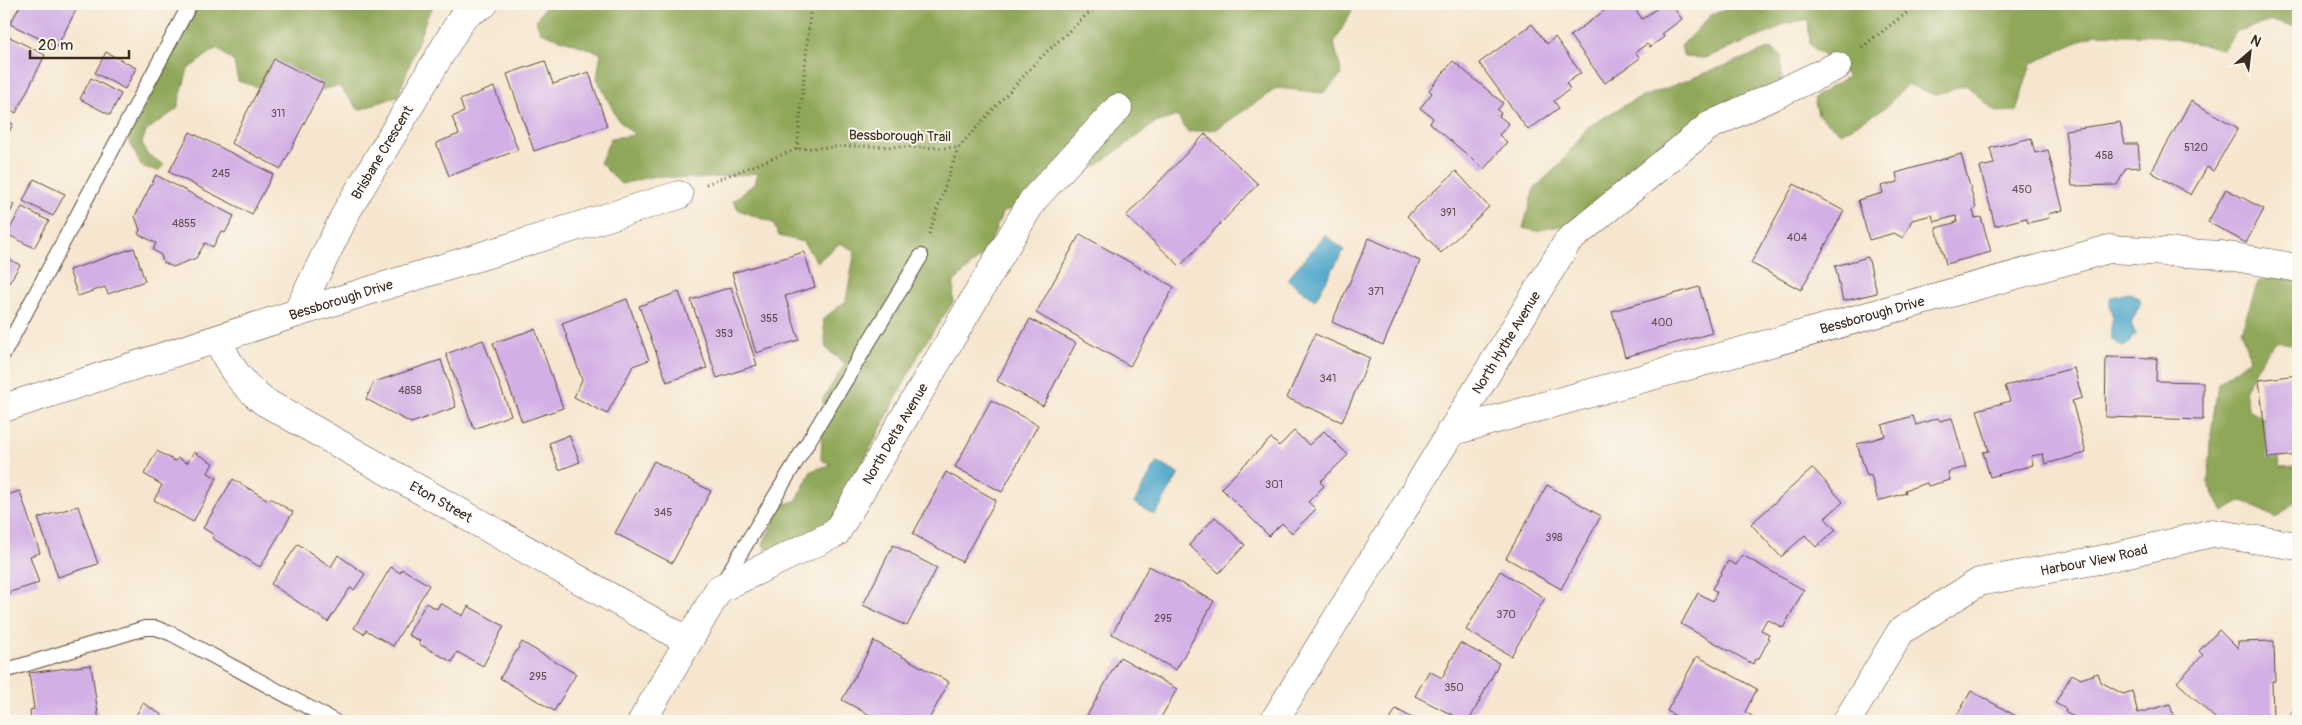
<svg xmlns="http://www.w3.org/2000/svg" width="2302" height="725" font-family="Pangolin,sans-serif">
  <rect width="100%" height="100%" fill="#fbf7ec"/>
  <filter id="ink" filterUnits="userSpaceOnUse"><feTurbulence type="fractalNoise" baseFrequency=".02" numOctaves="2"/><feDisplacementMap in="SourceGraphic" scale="10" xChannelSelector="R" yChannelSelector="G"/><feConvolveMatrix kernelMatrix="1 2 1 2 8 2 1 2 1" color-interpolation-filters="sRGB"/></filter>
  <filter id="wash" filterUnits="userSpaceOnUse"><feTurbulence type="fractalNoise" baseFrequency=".0096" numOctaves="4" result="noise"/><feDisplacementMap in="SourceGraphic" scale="20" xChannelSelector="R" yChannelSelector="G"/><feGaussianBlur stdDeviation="1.12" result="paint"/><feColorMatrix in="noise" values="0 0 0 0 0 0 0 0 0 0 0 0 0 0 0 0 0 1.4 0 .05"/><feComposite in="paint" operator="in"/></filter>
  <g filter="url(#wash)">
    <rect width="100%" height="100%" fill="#f6e6cf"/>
    <!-- forest -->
    <g fill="#8fa759" stroke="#65683c">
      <polygon points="199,4 435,4 427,17 398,96 359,110 339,86 286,96 238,81 234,62 217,48 188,69 177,109 147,130 142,142 146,153 164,165 158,171 141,166 128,138"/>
      <polygon points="547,4 1363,4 1355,5 1334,43 1342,75 1323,93 1277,88 1217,129 1188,132 1177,116 1155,123 1095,167 1002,213 988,250 954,282 953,302 922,348 849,490 833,526 768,557 763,543 782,505 797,500 811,471 831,464 821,460 823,399 845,364 826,348 823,319 846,301 855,251 840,243 817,262 803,242 779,236 773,223 739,210 733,201 755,183 758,173 698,179 655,176 621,184 600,163 611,138 635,135 618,120 597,78 601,53 540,32 536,20"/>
      <polygon points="1744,4 2298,4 2298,28 2272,21 2237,31 2223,49 2160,36 2095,34 2031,64 2016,111 1996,112 1966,85 1935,95 1907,84 1885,108 1841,133 1818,115 1814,98 1848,76 1810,45 1808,19 1784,24 1773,31 1705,58 1684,57 1681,46 1712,14"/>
      <polygon points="1771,48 1781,56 1782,80 1579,222 1535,231 1523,228 1534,189 1561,163 1588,127 1630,102"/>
      <polygon points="2278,273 2298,278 2298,347 2278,341 2266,353 2244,391 2249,409 2276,428 2280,467 2298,466 2298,499 2276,518 2243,501 2223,511 2208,483 2210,441 2218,383 2250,359 2241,331 2258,282"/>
    </g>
    <!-- water -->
    <g fill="#4ca6ca" stroke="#446874">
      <polygon points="1325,235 1344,250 1315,300 1287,279"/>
      <path d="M2129,293l10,4 2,5 -10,21 4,10 -6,10 -5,4c-20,-9 -12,-13 -12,-30 0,-8 -4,-12 -1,-20z"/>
      <polygon points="1157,462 1179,474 1155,515 1134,503"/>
    </g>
    <g id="blocks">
      <!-- building -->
      <g fill="#d2afe5">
        <polygon points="21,4 79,4 57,47 10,24"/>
        <polygon points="1632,4 1642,19 1663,4 1671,4 1682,19 1662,34 1664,37 1650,47 1647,44 1635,52 1640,58 1605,83 1570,36 1608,8 1623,11"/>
        <polygon points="1532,24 1547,44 1555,37 1581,73 1566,83 1570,89 1554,101 1559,108 1528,130 1479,63"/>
        <polygon points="4,34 45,55 16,113 4,106"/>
        <polygon points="106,52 136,68 125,89 95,73"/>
        <polygon points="274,59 324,84 281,169 231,143"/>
        <polygon points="545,61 553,84 589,72 607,126 534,151 507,74"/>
        <polygon points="1453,61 1503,103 1497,110 1501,113 1499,116 1509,124 1499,135 1507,142 1484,169 1430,123 1433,118 1420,108 1432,93 1429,90"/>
        <polygon points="91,78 121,94 110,115 80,99"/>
        <polygon points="494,87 518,150 449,176 436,143 459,134 452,117 464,112 460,100"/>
        <polygon points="2191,101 2238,128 2213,171 2207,167 2191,195 2151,172"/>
        <polygon points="4,119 13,124 4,142"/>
        <polygon points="2120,122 2125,144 2138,144 2140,167 2126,168 2117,185 2072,186 2065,130"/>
        <polygon points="190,132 273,174 252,214 169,172"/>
        <polygon points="1205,134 1258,184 1180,266 1126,216"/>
        <polygon points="2031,138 2035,153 2048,150 2063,210 2048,214 2049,218 2028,223 2026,218 1995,226 1980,167 1994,164 1990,148"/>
        <polygon points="1961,154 1976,208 1973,210 1975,218 1981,217 1991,252 1946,264 1936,228 1957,222 1956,216 1934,222 1932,215 1912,220 1903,238 1894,233 1869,240 1858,200 1883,193 1881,186 1898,182 1896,173"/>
        <polygon points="1456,171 1489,207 1441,253 1407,216"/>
        <polygon points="156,175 234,216 225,233 221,231 213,247 205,243 196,258 173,267 163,262 161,255 153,250 156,243 138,234 140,230 135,216"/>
        <polygon points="34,179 65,194 53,216 23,201"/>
        <polygon points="1794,184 1844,211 1801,290 1751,263"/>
        <polygon points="2226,189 2264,209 2246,243 2208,222"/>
        <polygon points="4,199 14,205 4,224"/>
        <polygon points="22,207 49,221 34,248 7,234"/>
        <polygon points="1080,234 1174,287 1130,366 1036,313"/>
        <polygon points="1369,238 1420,261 1383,345 1332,322"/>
        <polygon points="134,248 145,281 108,294 105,287 78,296 69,270"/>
        <polygon points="804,252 815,287 785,296 799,340 756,353 732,273"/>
        <polygon points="4,256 20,265 9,283 4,280"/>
        <polygon points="1868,257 1877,293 1843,301 1835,266"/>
        <polygon points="731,287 757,365 717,378 691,300"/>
        <polygon points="1699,287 1712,333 1625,357 1612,311"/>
        <polygon points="679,292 707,368 667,382 639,306"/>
        <polygon points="627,299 649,360 633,366 607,414 574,397 582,380 562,323"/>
        <polygon points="1030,319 1076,343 1043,406 997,381"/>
        <polygon points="535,329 563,408 522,422 493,343"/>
        <polygon points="1315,334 1370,358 1342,422 1287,398"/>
        <polygon points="483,340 511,415 474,429 446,354"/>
        <polygon points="2106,357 2157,358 2156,381 2203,382 2203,420 2105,417"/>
        <polygon points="441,360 456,407 411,423 366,399 374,382"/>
        <polygon points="2074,368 2082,398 2072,401 2086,453 2045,464 2043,454 2031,456 2033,465 1990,477 1983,452 1989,451 1977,410 2010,401 2005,386"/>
        <polygon points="2298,375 2298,455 2268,458 2259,380"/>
        <polygon points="991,400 1038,425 1002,492 955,467"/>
        <polygon points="1913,416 1916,425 1938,418 1940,421 1952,418 1966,467 1948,472 1950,480 1928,486 1927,483 1905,490 1906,493 1878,501 1871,475 1867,476 1857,444 1885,436 1882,425"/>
        <polygon points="1294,431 1309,445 1324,431 1348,455 1320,482 1324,486 1308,502 1316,509 1292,533 1282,523 1269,536 1221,488 1271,438 1279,446"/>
        <polygon points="569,435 580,462 559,470 549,443"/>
        <polygon points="157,451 175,461 178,458 187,463 194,452 213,463 208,473 217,478 193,522 154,500 162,485 144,474"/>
        <polygon points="654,461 711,491 672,563 615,533"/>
        <polygon points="1813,468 1843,502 1825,518 1836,530 1816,547 1805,535 1781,557 1751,524"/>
        <polygon points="946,472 996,500 962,562 913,534"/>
        <polygon points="233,479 268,500 270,498 293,512 260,567 212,538 214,535 203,528"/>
        <polygon points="1547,485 1601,516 1561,589 1506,558"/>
        <polygon points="20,491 40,553 30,556 39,583 7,593 4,584 4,496"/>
        <polygon points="78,506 98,564 58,577 38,518"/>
        <polygon points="1215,517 1245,545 1219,573 1189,545"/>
        <polygon points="298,544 331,567 338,555 365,574 354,590 350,588 328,622 271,584"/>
        <polygon points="893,545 937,568 907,626 863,605"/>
        <polygon points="1742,555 1804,590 1783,628 1767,619 1761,630 1769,634 1767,638 1769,639 1758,660 1755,659 1753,664 1681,624 1698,593 1713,601 1717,592 1712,589 1728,561 1736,565"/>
        <polygon points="1149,566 1214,601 1176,670 1112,634"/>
        <polygon points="391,567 400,573 402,569 429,585 393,646 366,630 364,634 354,628"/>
        <polygon points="1500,571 1545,598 1511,656 1466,630"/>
        <polygon points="426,603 437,609 440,603 463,616 468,606 504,626 483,666 457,652 452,662 419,644 420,641 408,635"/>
        <polygon points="2219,630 2238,649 2238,642 2274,641 2275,681 2272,681 2273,720 2218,721 2177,682 2203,655 2199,651"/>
        <polygon points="874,641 949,682 928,721 881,721 842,700"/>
        <polygon points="522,642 576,674 554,711 500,678"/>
        <polygon points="1460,643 1499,663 1469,721 1464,721 1415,696 1429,671 1442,678"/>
        <polygon points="1697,656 1757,689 1745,712 1755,718 1753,721 1685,721 1667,711"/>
        <polygon points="1120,657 1177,689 1159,721 1084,721"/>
        <polygon points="91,665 99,721 31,721 30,710 34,709 29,673"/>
        <polygon points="2098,673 2101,682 2123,694 2132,691 2138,713 2170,704 2174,718 2163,721 2081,721 2065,712 2066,709 2055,703 2072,674 2081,679"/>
        <polygon points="1971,691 2025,721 1954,721"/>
        <polygon points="2298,702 2298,721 2286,721"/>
        <polygon points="143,703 162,715 159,721 133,721"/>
        <polygon points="1396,709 1418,721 1389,721"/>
      </g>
    </g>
  </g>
  <g filter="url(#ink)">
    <use href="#blocks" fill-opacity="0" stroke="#574639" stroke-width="1"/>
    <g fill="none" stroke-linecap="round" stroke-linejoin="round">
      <!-- lane casing -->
      <g stroke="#574639" stroke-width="16">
        <g id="lane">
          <polyline points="4,353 190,4"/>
          <polyline points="723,582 921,256"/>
          <polyline points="4,671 145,628 156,628 172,634 334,721"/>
        </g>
      </g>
      <!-- street casing -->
      <g stroke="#574639" stroke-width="29">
        <g id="street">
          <path id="s1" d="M297,313l51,-104 116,-194 20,-11"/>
          <path id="s2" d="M219,340c9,26 22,43 44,61l425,240"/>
          <path id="s3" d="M4,408l293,-95 382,-118"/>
          <path id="s4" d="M1450,432l659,-183 113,6 76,13"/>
          <path id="s5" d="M642,721l77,-132 117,-56 197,-333 85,-92"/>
          <path id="s6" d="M1274,721l294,-480 141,-115 128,-60"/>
          <path id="s7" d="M1847,721l54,-90 78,-49 125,-23 108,-26 86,13"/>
        </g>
      </g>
      <!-- path -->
      <g stroke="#574639" stroke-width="3" stroke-dasharray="1 4" stroke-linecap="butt">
        <polyline points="1862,47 1918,4"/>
        <polyline points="797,149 811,4"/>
        <polyline points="706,184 797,149 856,146 958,148 1037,61 1098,4"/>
        <polyline points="929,234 958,148"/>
      </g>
      <!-- lane -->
      <use href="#lane" stroke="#fff" stroke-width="14"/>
      <!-- street -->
      <use href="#street" stroke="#fff" stroke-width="28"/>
    </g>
  </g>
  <g text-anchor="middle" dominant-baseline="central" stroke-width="4" stroke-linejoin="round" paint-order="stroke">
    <!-- number labels -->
    <g font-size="11" fill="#614b50">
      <text x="278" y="113">311</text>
      <text x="2196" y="147">5120</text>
      <text x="2104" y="155">458</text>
      <text x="221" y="173">245</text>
      <text x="2022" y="189">450</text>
      <text x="1448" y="212">391</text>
      <text x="184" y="223">4855</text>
      <text x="1797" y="237">404</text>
      <text x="1376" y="291">371</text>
      <text x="769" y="318">355</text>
      <text x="1662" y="322">400</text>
      <text x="724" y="333">353</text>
      <text x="1328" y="378">341</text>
      <text x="410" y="390">4858</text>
      <text x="1274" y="484">301</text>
      <text x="663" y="512">345</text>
      <text x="1554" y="537">398</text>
      <text x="1506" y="614">370</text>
      <text x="1163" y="618">295</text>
      <text x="538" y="676">295</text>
      <text x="1454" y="687">350</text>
    </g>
    <!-- street labels -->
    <g font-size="14" fill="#3b2a1e" stroke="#fbf7ec">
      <text transform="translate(900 136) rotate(1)">Bessborough Trail</text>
      <text stroke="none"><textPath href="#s1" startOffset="182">Brisbane Crescent</textPath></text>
      <text stroke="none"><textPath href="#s3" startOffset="354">Bessborough Drive</textPath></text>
      <text stroke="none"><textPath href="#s4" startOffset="438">Bessborough Drive</textPath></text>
      <text stroke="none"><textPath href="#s6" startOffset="444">North Hythe Avenue</textPath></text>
      <text stroke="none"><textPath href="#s5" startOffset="398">North Delta Avenue</textPath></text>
      <text stroke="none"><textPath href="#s2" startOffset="281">Eton Street</textPath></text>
      <text stroke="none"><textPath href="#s7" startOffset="314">Harbour View Road</textPath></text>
    </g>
  </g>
  <!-- margin -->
  <rect width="2302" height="725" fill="none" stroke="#fbf7ec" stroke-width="20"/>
  <!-- north arrow -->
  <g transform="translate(2250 52) rotate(28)" stroke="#fbf7ec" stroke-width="4" paint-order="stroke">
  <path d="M0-4L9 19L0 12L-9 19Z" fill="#3b2a1e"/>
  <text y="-8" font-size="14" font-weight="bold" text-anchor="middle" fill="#3b2a1e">N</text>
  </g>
  <!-- scale -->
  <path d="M30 50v8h99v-8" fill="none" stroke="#3b2a1e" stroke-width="2.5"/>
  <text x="38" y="50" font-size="15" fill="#3b2a1e" stroke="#fbf7ec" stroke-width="4" paint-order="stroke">20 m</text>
</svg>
